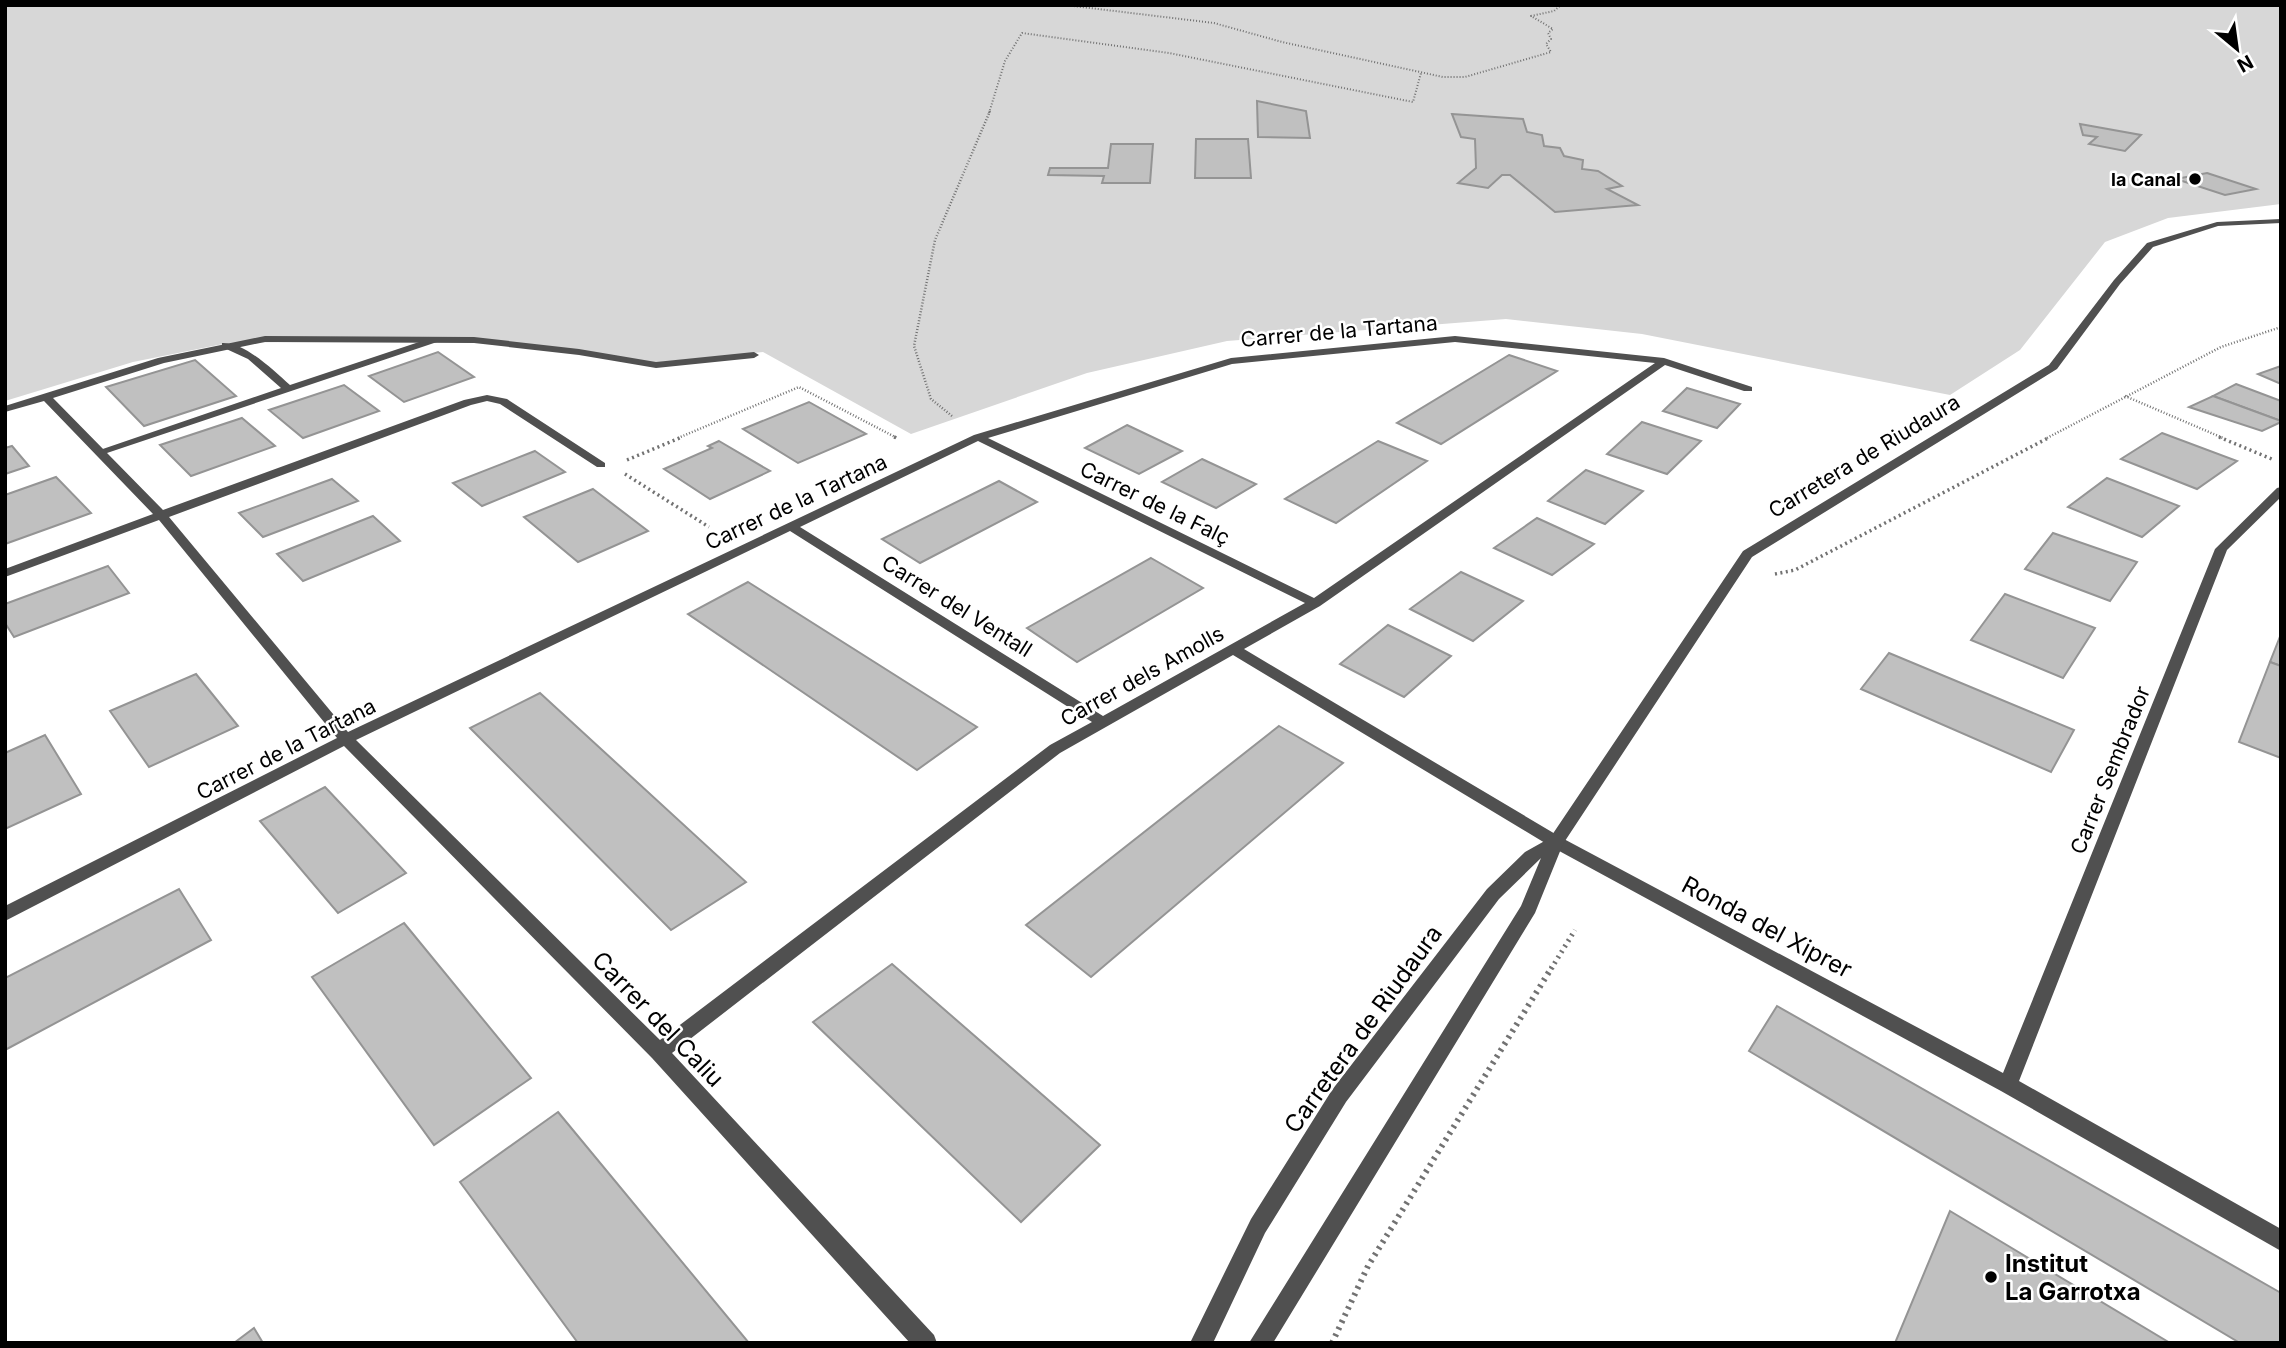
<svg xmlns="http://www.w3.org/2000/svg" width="2286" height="1348" font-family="Inter,sans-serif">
  <rect width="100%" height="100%" fill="#fff"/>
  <!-- green -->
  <polygon fill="#d7d7d7" points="5,5 2281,5 2281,204 2168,218 2105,242 2020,350 1950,395 1642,334 1506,319 1227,341 1087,373 911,434 763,352 641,364 477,338 228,343 133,362 5,401"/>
  <!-- building -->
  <g fill="#c0c0c0" stroke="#949494" stroke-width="2">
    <polygon points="1257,101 1306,111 1310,138 1258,137"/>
    <polygon points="1452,114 1523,119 1527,132 1542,135 1544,146 1560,148 1564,156 1583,160 1582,169 1598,171 1622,186 1607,189 1638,205 1555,212 1510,175 1502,175 1488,188 1458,183 1476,168 1475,139 1461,137"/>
    <polygon points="2080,124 2141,135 2125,151 2089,144 2097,137 2083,135"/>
    <polygon points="1196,139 1248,139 1251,178 1195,178"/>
    <polygon points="1111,144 1153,144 1150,183 1102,183 1104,176 1048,175 1050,168 1108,168"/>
    <polygon points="2207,173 2256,189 2225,195 2176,179"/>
    <polygon points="438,352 474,377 404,402 369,376"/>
    <polygon points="1509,355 1557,371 1441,444 1397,423"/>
    <polygon points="195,360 236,396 144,426 106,387"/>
    <polygon points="2281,366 2281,384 2258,374"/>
    <polygon points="2236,384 2281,401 2281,421 2213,396"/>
    <polygon points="344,385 379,411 303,438 269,410"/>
    <polygon points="1687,388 1740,404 1717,428 1663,411"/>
    <polygon points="2213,396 2281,421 2281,422 2262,431 2189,407"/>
    <polygon points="809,402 866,434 798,463 743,429"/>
    <polygon points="242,418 275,446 191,476 160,445"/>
    <polygon points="1642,422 1701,441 1667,474 1607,454"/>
    <polygon points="1127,425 1182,451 1139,474 1085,448"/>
    <polygon points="2162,433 2237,461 2197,489 2121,459"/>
    <polygon points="719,441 770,471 710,499 664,469 712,448 708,446"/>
    <polygon points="1378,441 1427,461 1336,523 1285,499"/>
    <polygon points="12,446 29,466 5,474 5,448"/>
    <polygon points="535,451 565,472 482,506 453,483"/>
    <polygon points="1202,459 1256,484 1216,508 1162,482"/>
    <polygon points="1586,470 1643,491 1605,524 1548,501"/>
    <polygon points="56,477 91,513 5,544 5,495"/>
    <polygon points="2107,478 2179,506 2142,537 2068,507"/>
    <polygon points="332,479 358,501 263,537 239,513"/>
    <polygon points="999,481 1037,502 920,563 882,539"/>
    <polygon points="593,489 648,531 578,562 524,517"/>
    <polygon points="373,516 400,541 303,581 277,554"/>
    <polygon points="1537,518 1594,544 1552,575 1494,548"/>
    <polygon points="2053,533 2137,562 2110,601 2025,569"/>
    <polygon points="1151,558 1203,588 1077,662 1027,628"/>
    <polygon points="108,566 129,593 14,637 5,623 5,604"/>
    <polygon points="1461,572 1523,601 1473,641 1410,609"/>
    <polygon points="748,582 977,727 917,770 688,614"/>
    <polygon points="2005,594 2095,628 2063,678 1971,640"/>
    <polygon points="1388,625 1451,656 1404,697 1340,664"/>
    <polygon points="2281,634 2281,666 2270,662"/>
    <polygon points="1889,653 2074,730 2051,772 1861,689"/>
    <polygon points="2270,662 2281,666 2281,758 2239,742"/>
    <polygon points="196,674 238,726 149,767 110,711"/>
    <polygon points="540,693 746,882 671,930 470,728"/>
    <polygon points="1279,726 1343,763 1091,977 1026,925"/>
    <polygon points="45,735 81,794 5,829 5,753"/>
    <polygon points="325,787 406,873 338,913 260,821"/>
    <polygon points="179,889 211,940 5,1050 5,978"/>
    <polygon points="404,923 531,1078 434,1145 312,977"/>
    <polygon points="892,964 1100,1145 1021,1222 813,1022"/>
    <polygon points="1777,1006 2281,1293 2281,1343 2240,1343 1749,1051"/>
    <polygon points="558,1112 749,1343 578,1343 460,1182"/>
    <polygon points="1950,1211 2170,1343 1895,1343"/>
    <polygon points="254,1328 263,1343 234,1343"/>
  </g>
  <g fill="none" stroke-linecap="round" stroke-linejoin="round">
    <!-- path-far4 -->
    <g stroke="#727272" stroke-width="2" stroke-dasharray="1 2" stroke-linecap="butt">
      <polyline points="1065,5 1214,23 1282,42 1443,77 1465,77 1551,52 1546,44 1551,39 1548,33 1553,29 1531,16 1554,11 1561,5"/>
      <polyline points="989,113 1005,61 1022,33 1169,53 1413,102 1421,73"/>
    </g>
    <!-- path-far3 -->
    <g stroke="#727272" stroke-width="2.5" stroke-dasharray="1 2" stroke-linecap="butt">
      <polyline points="2125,396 2223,438"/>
      <polyline points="952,416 931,399 914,346 935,240 990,111"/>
      <polyline points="678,438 799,387 897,438"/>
      <polyline points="2047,438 2221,347 2281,327"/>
    </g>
    <!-- path-far2 -->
    <g stroke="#727272" stroke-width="3.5" stroke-dasharray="2 3.5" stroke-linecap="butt">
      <polyline points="894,437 897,438"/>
      <polyline points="2219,437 2274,460"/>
      <polyline points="627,460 682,437"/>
      <polyline points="625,474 709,527"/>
      <polyline points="1775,574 1795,570 2050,437"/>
    </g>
    <!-- path-far1 -->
    <polyline stroke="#727272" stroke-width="5" stroke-dasharray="2 4.5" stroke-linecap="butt" points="1551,969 1575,930"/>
    <!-- path -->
    <polyline stroke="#727272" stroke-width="6" stroke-dasharray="2.5 5" stroke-linecap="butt" points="1332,1343 1368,1266 1552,967"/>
    <!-- service -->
    <path fill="#505050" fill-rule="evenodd" d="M434,337l5,3 -2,2 -333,112h-8l-2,-2 187,-64 -33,-29 -26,-12v-4c23,-1 51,27 68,42z"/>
    <!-- minor -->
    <path fill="#505050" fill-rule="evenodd" d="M265,336l209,1 105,12 77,13 98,-10 5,3 -5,3 -98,10 -77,-13 -105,-12 -209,-1 -101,21 -111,35 110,112 301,-110 23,-5 20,4 98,64v4h-8l-97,-63 -13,-3 -16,4 -302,112 179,215 626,-297 257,-77 224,-22 209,22 88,29v4h-8l-79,-26 -345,241 -76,43 318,189 441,235 212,-524 62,-61 4,-1v10l-54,53 -208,531 262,148v22l-280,-160 -451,-245 -317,-191 -173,98 -388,300 262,282 3,8h-27l-258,-285 -308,-312 -339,175v-15l332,-168 -178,-218 -154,57v-8l148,-55 -109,-113 -39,11v-6l153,-48zM1455,342l200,21 -341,235 -326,-160 244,-74zM978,441l327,162 -202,113 -303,-189zM790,531l302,191 -42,23 -390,295 -304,-300z"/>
    <!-- tertiary -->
    <polygon fill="#505050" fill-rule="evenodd" points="2281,219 2281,223 2218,226 2153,247 2120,284 2057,369 1752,557 1563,844 1535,913 1273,1343 1249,1343 1521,906 1541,858 1499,899 1346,1102 1265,1233 1213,1343 1190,1343 1251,1219 1332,1090 1487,889 1525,852 1550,838 1743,551 2049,365 2114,280 2147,243 2217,222"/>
  </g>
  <!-- markers -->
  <g fill="#000" stroke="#fff" stroke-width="2.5">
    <circle cx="2195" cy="179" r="7"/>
    <circle cx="1991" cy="1277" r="7"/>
  </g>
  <g text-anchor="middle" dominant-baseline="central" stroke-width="5" stroke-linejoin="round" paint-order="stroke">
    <!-- far-poi labels -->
    <g font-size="18" font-weight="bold" fill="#000" stroke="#fff" text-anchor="end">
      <text x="2181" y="179">la Canal</text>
    </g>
    <!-- street labels -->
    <g font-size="21" fill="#000" stroke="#fff">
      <text transform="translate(1339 331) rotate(-5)">Carrer de la Tartana</text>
      <text transform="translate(1864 456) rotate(-31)">Carretera de Riudaura</text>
      <text transform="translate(796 502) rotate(-25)">Carrer de la Tartana</text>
      <text transform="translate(1155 503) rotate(26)">Carrer de la Falç</text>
      <text transform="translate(957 606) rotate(32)">Carrer del Ventall</text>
      <text transform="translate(1142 676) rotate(-29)">Carrer dels Amolls</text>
      <text transform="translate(286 749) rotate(-27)">Carrer de la Tartana</text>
      <text transform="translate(2110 770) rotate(-68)">Carrer Sembrador</text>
    </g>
    <!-- near-street labels -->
    <g font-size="24" fill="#000" stroke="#fff">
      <text transform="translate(1767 927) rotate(28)">Ronda del Xiprer</text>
      <text transform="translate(658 1019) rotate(46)">Carrer del Caliu</text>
      <text transform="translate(1363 1029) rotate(-54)">Carretera de Riudaura</text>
    </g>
    <!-- near-poi labels -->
    <g font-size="24" font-weight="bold" fill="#000" stroke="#fff" text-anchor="start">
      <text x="2005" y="1263">Institut<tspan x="2005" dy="28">La Garrotxa</tspan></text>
    </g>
  </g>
  <!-- border -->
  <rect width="2286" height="1348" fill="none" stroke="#000000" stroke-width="14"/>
  <!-- north arrow -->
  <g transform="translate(2237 49) rotate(151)" stroke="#ffffff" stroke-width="5" paint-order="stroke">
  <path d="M0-5L12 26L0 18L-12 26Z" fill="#000000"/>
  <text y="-10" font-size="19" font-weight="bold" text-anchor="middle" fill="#000000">N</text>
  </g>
</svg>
